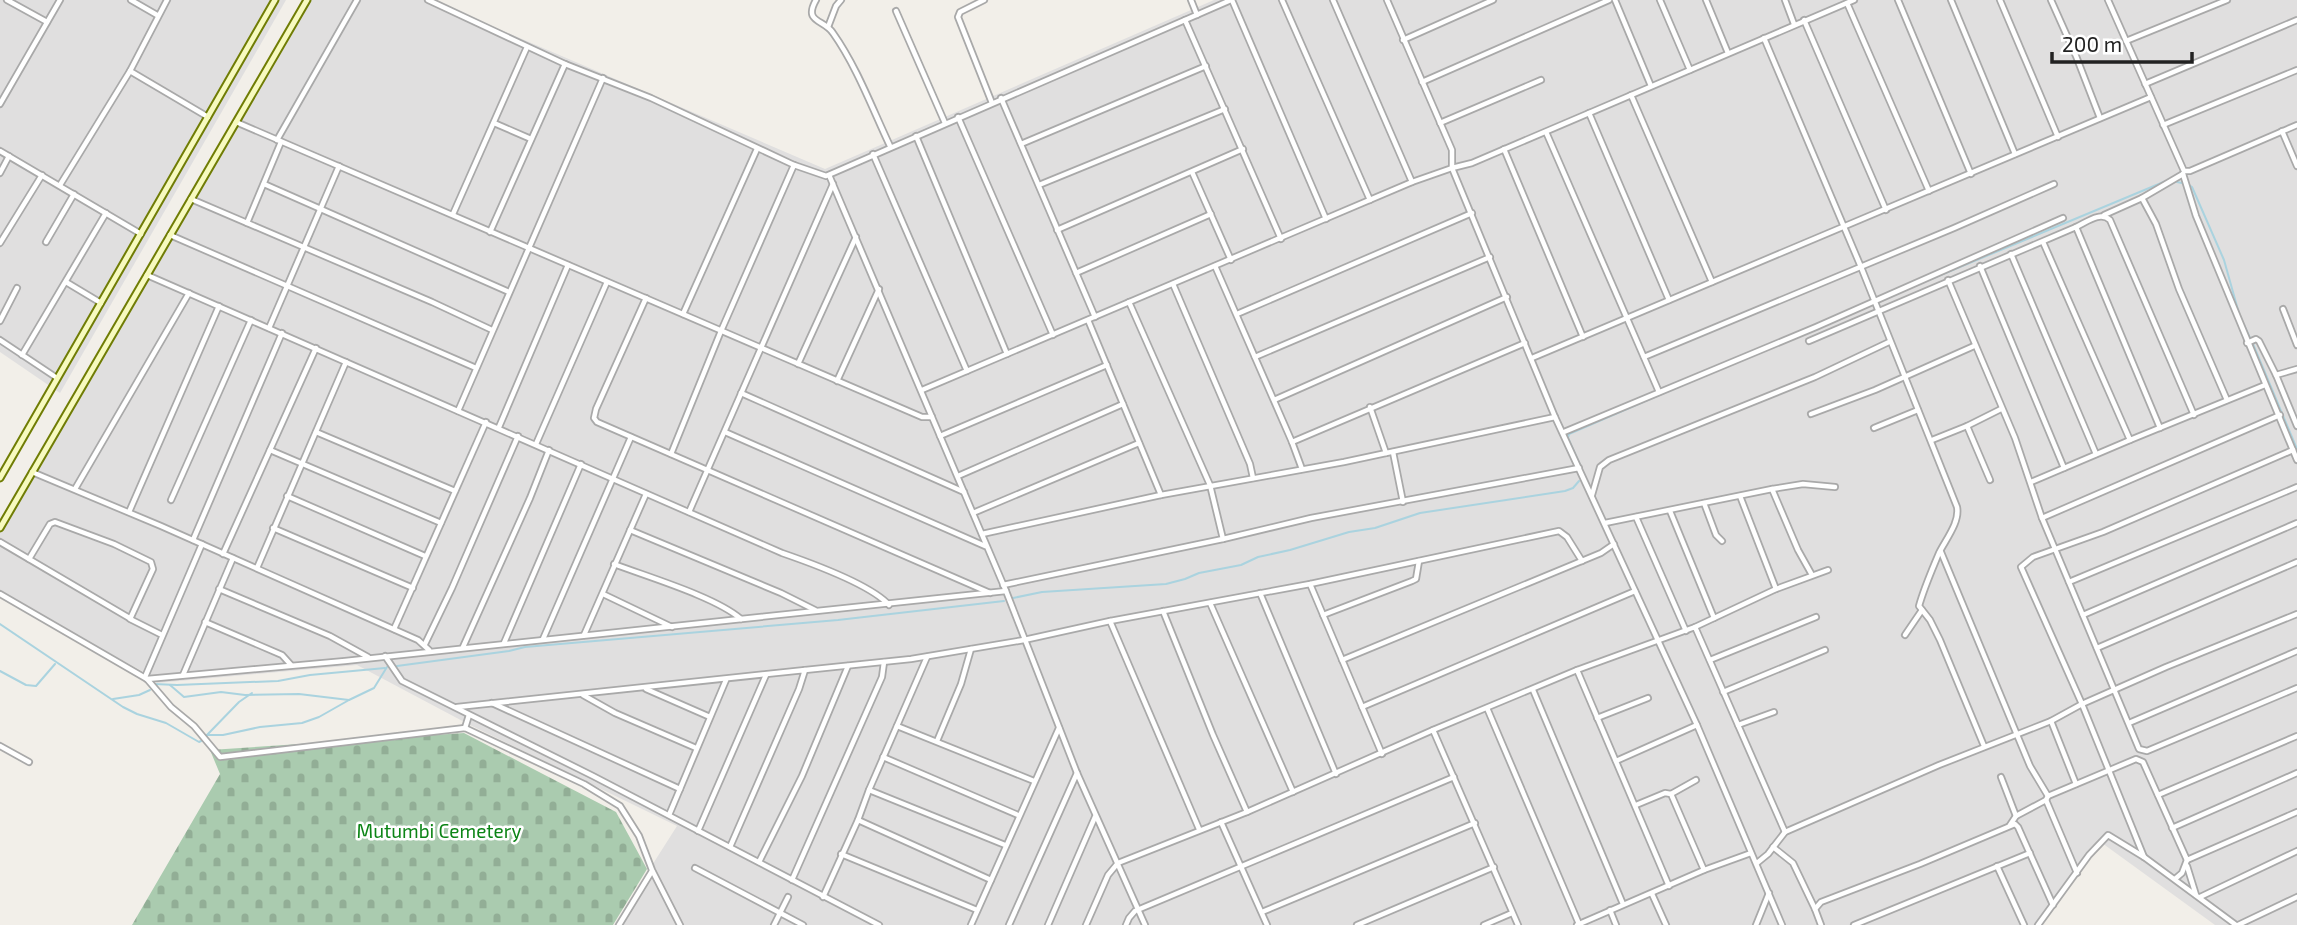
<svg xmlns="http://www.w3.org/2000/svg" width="2297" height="925" font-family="'Exo 2',sans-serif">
  <defs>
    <pattern id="cemetery-stones" width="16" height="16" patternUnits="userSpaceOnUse" patternTransform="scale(1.75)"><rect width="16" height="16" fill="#aacbaf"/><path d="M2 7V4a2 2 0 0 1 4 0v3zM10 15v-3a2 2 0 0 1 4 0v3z" fill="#92ae96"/></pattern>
  </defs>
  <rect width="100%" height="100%" fill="#f2efe9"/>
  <!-- residential -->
  <g fill="#e0dfdf">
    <polygon points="0,0 286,0 60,393 0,352"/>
    <polygon points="311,0 431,0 825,169 1214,0 2297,0 2297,925 2215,925 2102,843 2041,925 614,925 677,826 470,725 357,665 157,683 151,676 0,593 0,533 236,122"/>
  </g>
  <!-- cemetery -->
  <polygon fill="url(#cemetery-stones)" points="464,733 616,812 647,869 613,925 132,925 220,774 210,750"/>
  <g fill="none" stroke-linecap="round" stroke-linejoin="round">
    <!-- stream -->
    <g stroke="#aad3df" stroke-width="2">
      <polyline points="2177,182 2182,183"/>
      <polyline points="2189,185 2192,187 2224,260 2240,317"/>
      <polyline points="1900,292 2166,181"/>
      <polyline points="2244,325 2250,338"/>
      <polyline points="2253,344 2297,449"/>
      <polyline points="1580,465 1568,438 1569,434 1687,383"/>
      <polyline points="1013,598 1042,592 1166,584 1185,579 1199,573 1241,565 1258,557 1290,550 1349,532 1375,528 1420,513 1565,491 1573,488 1579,481"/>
      <polyline points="0,624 123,707 137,714 166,723 199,742 203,740"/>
      <polyline points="397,666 509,651 525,647 838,620 1004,601"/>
      <polyline points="0,671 26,685 36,686 55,664"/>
      <polyline points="154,684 177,685 278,681 310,675 385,668"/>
      <polyline points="170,685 184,697 221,692 245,695 299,694 349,700 374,688 387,667"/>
      <polyline points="113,699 139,695 150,690"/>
      <polyline points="207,735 223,735 260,727 302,723 319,717 349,700"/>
      <polyline points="206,736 239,702 252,693"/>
    </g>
    <!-- minor casing -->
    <g stroke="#a9a9a9" stroke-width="8">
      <g id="minor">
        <polyline points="7,0 47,22"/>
        <polyline points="131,0 157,15"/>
        <polyline points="428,0 565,64 651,98 794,165 826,176 1231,0"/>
        <path d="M816,0c-13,23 8,19 17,33 24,34 39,75 57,113"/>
        <polyline points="984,0 960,12 958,17 992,103"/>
        <polyline points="1191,0 1197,15"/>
        <polyline points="1232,0 1326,219"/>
        <polyline points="1282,0 1370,200"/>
        <polyline points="1333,0 1412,182"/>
        <polyline points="1387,0 1452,150 1452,168 1555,417 1697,725 1782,925"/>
        <polyline points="1615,0 1651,86"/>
        <polyline points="1660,0 1690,70"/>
        <polyline points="1706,0 1728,53"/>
        <polyline points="1785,0 1794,24"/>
        <polyline points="1898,0 1971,174"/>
        <polyline points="1951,0 2015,154"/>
        <polyline points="2000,0 2058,137"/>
        <polyline points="2051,0 2076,56 2100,118"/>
        <polyline points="2108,0 2184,171 2190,171 2297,125"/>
        <polyline points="1847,3 1929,191"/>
        <polyline points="896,11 945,123"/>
        <polyline points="1185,20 1281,239"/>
        <polyline points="1804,20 1886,210"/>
        <polyline points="828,27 836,6 841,0"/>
        <path d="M1764,38l97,229 96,240c3,15 -11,32 -18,46 -7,17 -15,35 -20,53l11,14 10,20 44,106"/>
        <polyline points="1403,40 1493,0"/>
        <polyline points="2126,41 2227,0"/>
        <polyline points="130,71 208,117"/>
        <polyline points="1422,82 1609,0"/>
        <polyline points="2145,84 2297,20"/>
        <polyline points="1631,95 1712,282"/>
        <polyline points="1001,98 1095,317"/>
        <polyline points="0,104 60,0"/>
        <polyline points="1589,113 1669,300"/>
        <polyline points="958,117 1053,335"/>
        <polyline points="236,122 922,417 932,417"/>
        <polyline points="494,123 531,139"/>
        <polyline points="1440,123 1541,80"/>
        <polyline points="2163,125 2297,70"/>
        <polyline points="2282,131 2297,166"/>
        <polyline points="1546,132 1659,392"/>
        <polyline points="916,136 1007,354"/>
        <polyline points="277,140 357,0"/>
        <polyline points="1021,144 1206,66"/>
        <polyline points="1504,149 1583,337"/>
        <polyline points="0,151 141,234"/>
        <polyline points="873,154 967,371"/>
        <polyline points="1192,172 1231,260"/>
        <polyline points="0,173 9,156"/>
        <polyline points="2183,174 2196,216 2297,460"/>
        <polyline points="829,175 1006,591 1077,773 1145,925"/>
        <polyline points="264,184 509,292"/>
        <polyline points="60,185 130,71 167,0"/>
        <polyline points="1039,185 1225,109"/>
        <polyline points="2142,198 2156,224 2179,289 2227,400"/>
        <polyline points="191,199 432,302 492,330"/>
        <polyline points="453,214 527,47"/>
        <polyline points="2104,215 2142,198 2183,174"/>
        <polyline points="247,223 281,142"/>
        <path d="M2076,227c11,-5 24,-16 34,-7l84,195"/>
        <polyline points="1057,230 1243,149"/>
        <polyline points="490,232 565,64"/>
        <polyline points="170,235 476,368"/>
        <polyline points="46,242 74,194"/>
        <polyline points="2043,242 2130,440 2265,385"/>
        <polyline points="0,243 42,175"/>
        <polyline points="2011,254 2096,454"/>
        <polyline points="1215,266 1292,442 1302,469"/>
        <polyline points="1980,266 2064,468"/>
        <polyline points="1076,273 1211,214"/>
        <path d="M147,275l635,278c29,10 88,31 107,52"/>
        <polyline points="1948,280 2015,438 2042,518 2139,749 2147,751 2297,688"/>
        <polyline points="66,282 101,303"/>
        <polyline points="1173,284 1250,464 1253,478"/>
        <polyline points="646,298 596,409 594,418 597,422 990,593"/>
        <polyline points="1129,302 1210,485 1223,539"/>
        <polyline points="2283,309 2297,345"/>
        <polyline points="683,314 757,149"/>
        <polyline points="1237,314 1472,213"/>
        <polyline points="1088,320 1161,495"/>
        <polyline points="0,321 17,288"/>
        <polyline points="269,328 339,166"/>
        <polyline points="0,340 57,378"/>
        <polyline points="1809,341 2076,227 2160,428"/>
        <polyline points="2247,343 2256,339 2259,341 2276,375 2297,369"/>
        <polyline points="22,355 106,213"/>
        <polyline points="1255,357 1490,257"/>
        <polyline points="1644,357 1954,228 2054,184"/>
        <polyline points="1532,358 2151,97"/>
        <polyline points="798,364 856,237"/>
        <polyline points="2276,375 2297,426"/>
        <polyline points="837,381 879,289"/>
        <polyline points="922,390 1412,182 1452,168 1472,163 1854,0"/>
        <polyline points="741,393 964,492"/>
        <polyline points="1274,400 1507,297"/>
        <polyline points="1370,407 1386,453"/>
        <polyline points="458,411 603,78"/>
        <polyline points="1811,414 1875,390 1974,346"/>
        <polyline points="1967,426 1990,480"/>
        <polyline points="499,427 568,265"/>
        <polyline points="1874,428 1918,410"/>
        <polyline points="316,432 455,491"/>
        <polyline points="725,432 985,546"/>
        <polyline points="1564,432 1816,327 2063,218"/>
        <polyline points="940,436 1107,365"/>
        <polyline points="1932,440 1967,426 2001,409"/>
        <polyline points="1292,442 1525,343"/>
        <polyline points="536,444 607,282"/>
        <polyline points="270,450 441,523"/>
        <polyline points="1393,452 1403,502"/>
        <polyline points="671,454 721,331 794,165"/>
        <polyline points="32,472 161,526 418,640 429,650"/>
        <polyline points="958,476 1123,404"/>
        <polyline points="2031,482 2130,440"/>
        <polyline points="75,489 189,293"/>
        <polyline points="1772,489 1798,550 1812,575"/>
        <polyline points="1592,495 1600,467 1609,460 1815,377 1889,342"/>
        <polyline points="287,496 425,556"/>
        <polyline points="1740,496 1776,589"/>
        <polyline points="171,500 251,320"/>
        <polyline points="1704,503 1716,535 1722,541"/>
        <polyline points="1670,511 1714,618"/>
        <polyline points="129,512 219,306"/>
        <polyline points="689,512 833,184"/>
        <polyline points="973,513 1139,443"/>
        <polyline points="1636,517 1686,631"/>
        <polyline points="2042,518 2280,415"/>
        <polyline points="1605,523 1772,489 1803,484 1835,487"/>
        <polyline points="273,528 413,588"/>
        <polyline points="630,530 781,593 815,610"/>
        <polyline points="982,534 1161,495 1344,462 1555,417"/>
        <polyline points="193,540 282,333"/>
        <polyline points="0,542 131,619"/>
        <polyline points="1941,552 2030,766 2048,796"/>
        <polyline points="223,554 316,348"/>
        <polyline points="29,559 50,524 55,522 114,544 151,562 153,569 130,619 162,635"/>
        <path d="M614,564c34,13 102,33 127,55"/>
        <polyline points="257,568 346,362"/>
        <polyline points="2069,582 2297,487"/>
        <polyline points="1310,584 1382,754"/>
        <polyline points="1003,585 1223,539 1311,518 1579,468"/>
        <polyline points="219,589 330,636 368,657"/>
        <polyline points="1260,593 1336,774"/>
        <polyline points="0,594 147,679 171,707 194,726 220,757 465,728 584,784 620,806 639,836 652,870 680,925"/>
        <polyline points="603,594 672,627"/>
        <polyline points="1210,603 1293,792"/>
        <polyline points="1163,611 1213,735 1247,812"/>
        <polyline points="1323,615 1412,581 1416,579 1419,561"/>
        <polyline points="2083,615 2297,523"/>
        <polyline points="1110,621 1199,829"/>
        <polyline points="205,622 282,655 291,665"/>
        <polyline points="1695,627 1776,589 1828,570"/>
        <polyline points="394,629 486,422"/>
        <polyline points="584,635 646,494"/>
        <polyline points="1905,635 1922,610"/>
        <polyline points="543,639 631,437"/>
        <polyline points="504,643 581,464"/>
        <polyline points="425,644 452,588 518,436"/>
        <polyline points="463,647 530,498 549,450"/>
        <polyline points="2097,648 2297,562"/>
        <polyline points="385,656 402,681 593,776 879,925"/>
        <polyline points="1342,660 1601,553 1614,544"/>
        <polyline points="1710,660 1816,617"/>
        <polyline points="805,670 911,659 1024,640 1110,621 1310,584 1559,531 1567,537 1582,561"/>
        <polyline points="1577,670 1669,886"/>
        <polyline points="183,675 233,558"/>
        <polyline points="145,677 202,544"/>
        <polyline points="147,679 345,661 1006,591"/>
        <polyline points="646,689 710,717"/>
        <polyline points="1533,690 1623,904"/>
        <polyline points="1723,692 1825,650"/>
        <polyline points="583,695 615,713 696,748"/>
        <polyline points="492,703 680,789"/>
        <polyline points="457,707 805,670 799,689 730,847"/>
        <polyline points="1362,707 1635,591"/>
        <polyline points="1487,708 1579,924"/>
        <polyline points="1597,718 1648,698"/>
        <polyline points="2051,721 2076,784"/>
        <polyline points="2129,723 2297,651"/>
        <polyline points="1738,725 1774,712"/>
        <polyline points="897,726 1034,781"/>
        <polyline points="465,728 469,715"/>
        <polyline points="1433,730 1518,925"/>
        <polyline points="937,741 961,684 971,649"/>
        <polyline points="0,746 29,762"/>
        <polyline points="883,757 1018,815"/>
        <polyline points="1616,761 1697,725"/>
        <polyline points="2001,777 2016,816"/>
        <polyline points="869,790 1005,845"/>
        <polyline points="1671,794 1696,780"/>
        <polyline points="2158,795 2297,736"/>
        <polyline points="2046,800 2077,873"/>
        <polyline points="669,815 726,680"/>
        <polyline points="858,820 991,880"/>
        <polyline points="1221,822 1267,925"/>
        <polyline points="2010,825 2016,816 2046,800 2048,796 2136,759 2143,762 2187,860 2182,873 2175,879"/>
        <polyline points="2172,828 2297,773"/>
        <polyline points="698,831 766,675"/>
        <polyline points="1773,847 1793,863 1815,909"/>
        <polyline points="841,854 977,910"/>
        <polyline points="2144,857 2082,704 2021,567 2033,557 2103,532 2293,450"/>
        <polyline points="2187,860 2297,812"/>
        <polyline points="759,862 802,776 848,666"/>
        <polyline points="1757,863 1768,854 1785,832 1939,765 2051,721 2082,704 2166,667 2297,614"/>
        <polyline points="1997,866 2024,925"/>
        <polyline points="2187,866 2196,895"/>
        <polyline points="695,868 803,925"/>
        <polyline points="1704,870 1751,853"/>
        <polyline points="792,880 882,677 884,662"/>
        <polyline points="1652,894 1666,925"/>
        <polyline points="823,897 858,820 869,790 927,657"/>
        <polyline points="2200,897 2297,851"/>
        <polyline points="1610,910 1616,925"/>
        <polyline points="1262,912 1475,823"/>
        <polyline points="619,925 652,871"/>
        <polyline points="774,925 788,897"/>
        <polyline points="971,925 1059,728"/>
        <polyline points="1009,925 1077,773"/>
        <polyline points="1048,925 1095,817"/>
        <polyline points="1086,925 1108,875 1118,863 1247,812 1433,730 1577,670 1695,627 1785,832"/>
        <polyline points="1126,925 1129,918 1135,911 1454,777"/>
        <polyline points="1357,925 1494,867"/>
        <polyline points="1484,925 1512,913"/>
        <polyline points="1577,925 1704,870 1671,794 1665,793 1636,805"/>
        <polyline points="1756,925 1769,893"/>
        <polyline points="1821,925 1815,909 1821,902 1920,864 2015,824 2018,827 2053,905"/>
        <polyline points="1854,925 2030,853"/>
        <polyline points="2038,925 2089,855 2108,835 2144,857 2236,925"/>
        <polyline points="2238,925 2297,897"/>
      </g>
    </g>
    <!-- secondary casing -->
    <g stroke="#707d05" stroke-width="9">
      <g id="secondary">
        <polyline points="0,478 275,0"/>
        <polyline points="0,528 307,0"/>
      </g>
    </g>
    <!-- minor -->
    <use href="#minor" stroke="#fff" stroke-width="4.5"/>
    <!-- secondary -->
    <use href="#secondary" stroke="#f7fabf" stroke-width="5"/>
  </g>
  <g text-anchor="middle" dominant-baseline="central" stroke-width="5" stroke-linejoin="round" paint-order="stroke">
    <!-- park labels -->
    <g font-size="19" fill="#0c8416" stroke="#fff">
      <text x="439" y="830">Mutumbi Cemetery</text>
    </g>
  </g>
  <!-- scale -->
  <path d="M2052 52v10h140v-10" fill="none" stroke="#222222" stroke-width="3.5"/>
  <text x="2062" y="52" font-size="21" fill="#222222" stroke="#ffffff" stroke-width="5" paint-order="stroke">200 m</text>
</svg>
